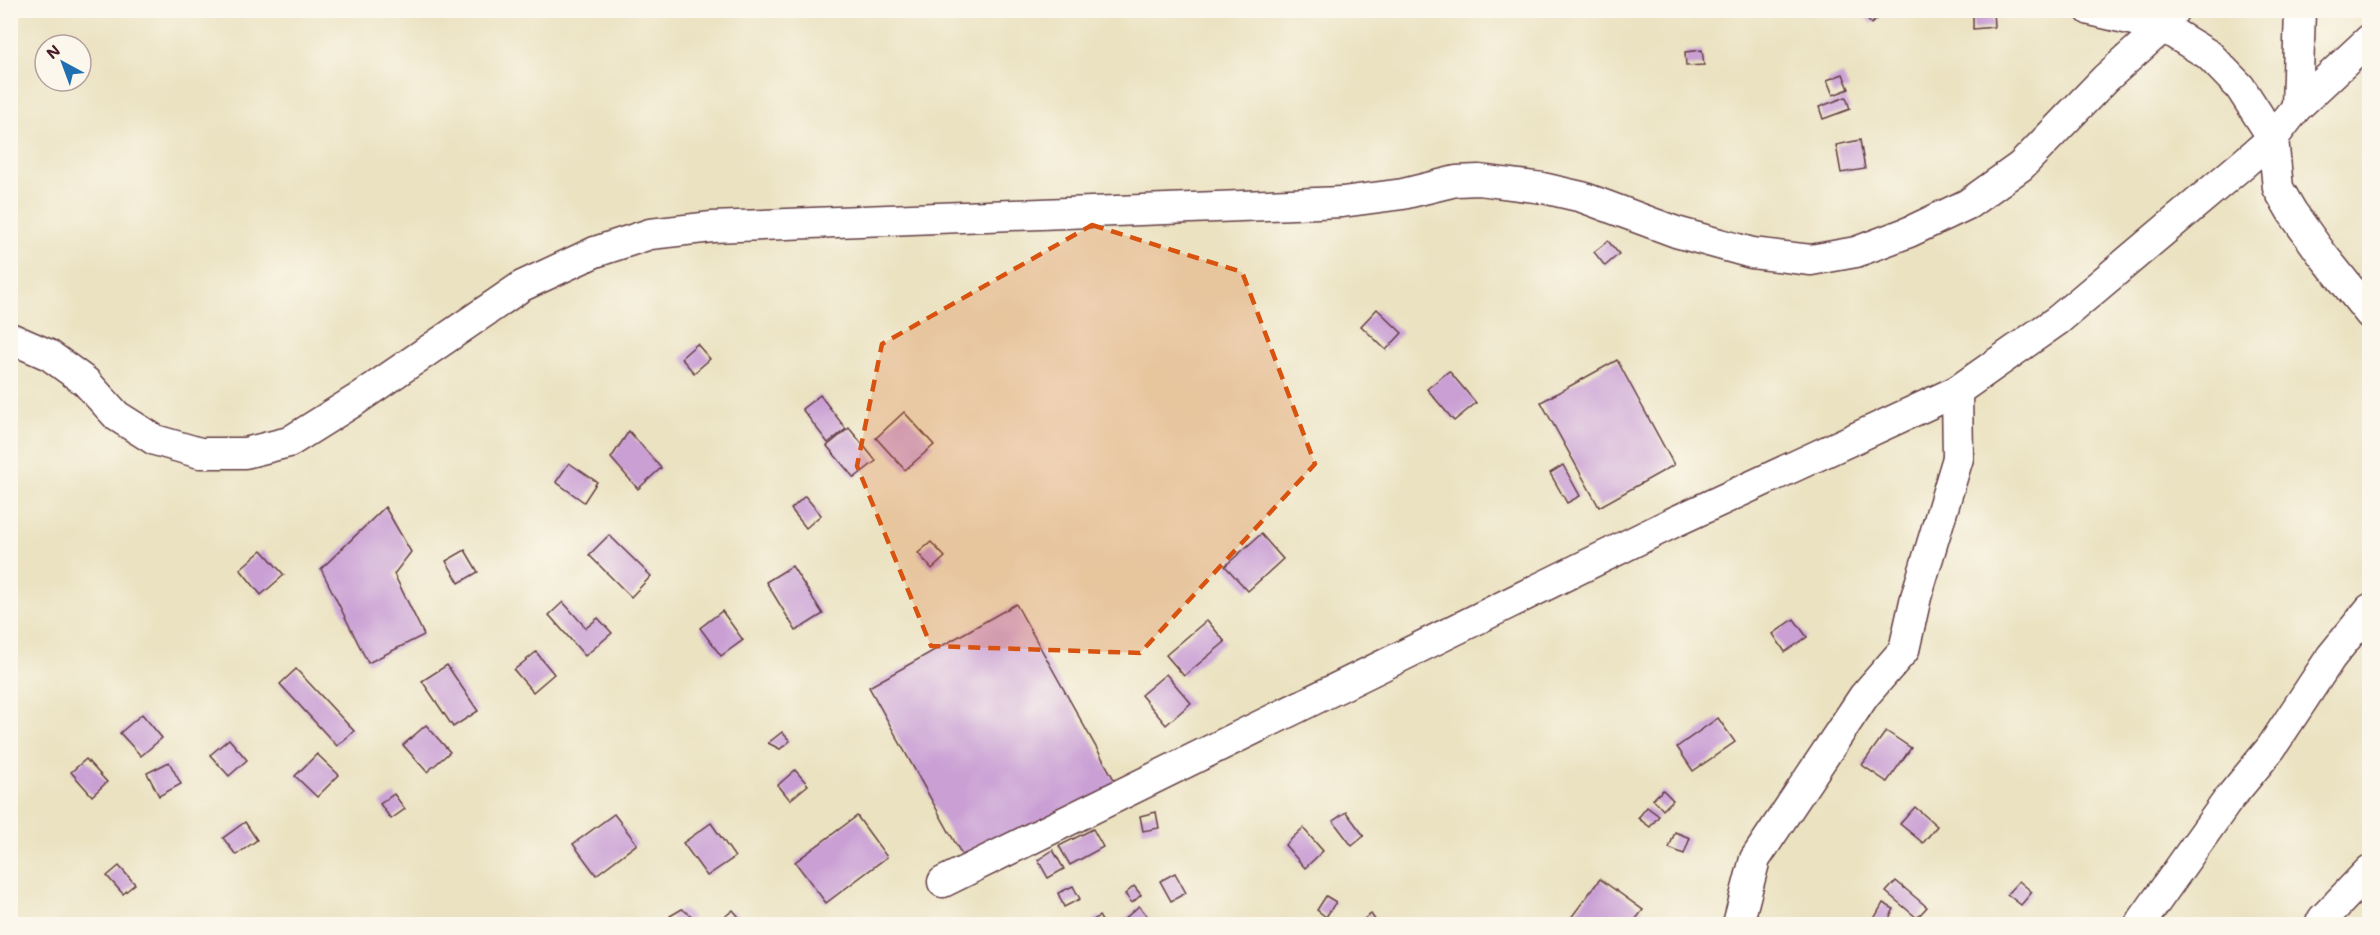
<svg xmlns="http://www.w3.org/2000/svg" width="2380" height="935" font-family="Mali,sans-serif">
  <rect width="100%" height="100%" fill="#fbf7ec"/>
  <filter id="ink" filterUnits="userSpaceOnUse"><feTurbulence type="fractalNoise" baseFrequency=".0167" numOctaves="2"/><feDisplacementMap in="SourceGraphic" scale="12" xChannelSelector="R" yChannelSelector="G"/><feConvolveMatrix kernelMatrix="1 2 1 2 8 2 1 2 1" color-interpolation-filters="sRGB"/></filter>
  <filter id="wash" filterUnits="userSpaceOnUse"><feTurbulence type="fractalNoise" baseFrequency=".008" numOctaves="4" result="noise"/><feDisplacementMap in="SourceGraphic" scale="24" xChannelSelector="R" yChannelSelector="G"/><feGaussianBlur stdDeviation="1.35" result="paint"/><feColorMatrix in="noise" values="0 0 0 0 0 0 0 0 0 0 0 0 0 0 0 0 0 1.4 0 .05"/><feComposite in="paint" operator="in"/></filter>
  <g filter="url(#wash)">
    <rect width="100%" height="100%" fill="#ebe2c1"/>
    <g id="blocks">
      <!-- building -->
      <g fill="#c99fd4">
        <polygon points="1474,10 1487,10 1482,17"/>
        <polygon points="1860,10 1883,10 1884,13 1871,24"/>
        <polygon points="1973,10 1993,10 1994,27 1973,29"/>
        <polygon points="1702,50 1704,65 1686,66 1685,52"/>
        <polygon points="1843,74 1849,89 1833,95 1827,80"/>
        <polygon points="1846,97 1850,109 1823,119 1819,107"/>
        <polygon points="1860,140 1865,169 1841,173 1836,145"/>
        <polygon points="1608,241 1619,254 1605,266 1594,252"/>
        <polygon points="1377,309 1402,333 1386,350 1361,326"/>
        <polygon points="697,344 710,359 694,373 681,358"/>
        <polygon points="1617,360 1674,465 1599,507 1541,402"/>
        <polygon points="1449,371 1476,403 1454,421 1427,389"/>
        <polygon points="820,395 846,429 828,443 802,409"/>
        <polygon points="904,412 934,445 905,470 876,438"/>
        <polygon points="849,428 876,461 854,478 827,446"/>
        <polygon points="629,431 661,468 638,489 611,458"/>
        <polygon points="569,463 597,482 584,502 556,482"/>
        <polygon points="1563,465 1580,496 1567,503 1550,473"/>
        <polygon points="805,496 821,515 806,528 791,509"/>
        <polygon points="385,507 411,552 394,574 424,635 368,663 321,569"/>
        <polygon points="1261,534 1283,559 1248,591 1225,566"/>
        <polygon points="609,535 651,576 631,597 589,555"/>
        <polygon points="931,542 945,557 932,569 918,553"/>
        <polygon points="262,550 284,575 261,595 240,569"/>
        <polygon points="465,550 478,572 459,583 446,561"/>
        <polygon points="792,566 823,614 796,631 766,582"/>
        <polygon points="563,602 586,628 598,618 612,633 585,656 549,615"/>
        <polygon points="1016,604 1121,792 973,875 869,687"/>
        <polygon points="722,611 743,640 721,656 700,628"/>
        <polygon points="1794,619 1807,637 1785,652 1773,634"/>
        <polygon points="1207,620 1225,642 1184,676 1166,655"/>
        <polygon points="536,652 554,674 533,692 514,670"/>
        <polygon points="447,665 478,711 453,727 422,681"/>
        <polygon points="296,669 354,731 337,746 280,684"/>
        <polygon points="1166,674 1191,703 1166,725 1141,695"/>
        <polygon points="142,714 162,738 141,756 120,733"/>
        <polygon points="1718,718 1735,742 1693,771 1677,747"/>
        <polygon points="426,725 450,752 427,772 403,745"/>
        <polygon points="1886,731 1911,748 1887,782 1862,765"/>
        <polygon points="782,732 790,741 780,749 768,743"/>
        <polygon points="229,739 247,760 229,776 210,755"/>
        <polygon points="317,754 339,775 317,797 295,776"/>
        <polygon points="86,759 107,782 92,796 71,772"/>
        <polygon points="169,762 181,784 159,796 147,773"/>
        <polygon points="795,770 808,785 790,800 778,785"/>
        <polygon points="1663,790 1673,800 1663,810 1653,799"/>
        <polygon points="394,794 405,809 391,819 380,804"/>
        <polygon points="1647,807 1659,816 1650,827 1638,818"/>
        <polygon points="1915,807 1937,826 1923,843 1900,824"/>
        <polygon points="1156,812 1159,828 1143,831 1140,816"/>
        <polygon points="1346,812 1364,836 1352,846 1333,821"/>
        <polygon points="614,814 637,844 596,875 573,844"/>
        <polygon points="857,816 887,857 826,903 795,862"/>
        <polygon points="245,822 257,840 236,855 223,838"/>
        <polygon points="711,823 735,857 707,876 683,843"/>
        <polygon points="1303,828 1323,851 1305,868 1285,845"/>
        <polygon points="1093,829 1103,847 1070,865 1059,846"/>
        <polygon points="1675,832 1690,838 1684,854 1669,848"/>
        <polygon points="1053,850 1064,869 1048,878 1038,860"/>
        <polygon points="119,866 135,884 123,894 107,876"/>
        <polygon points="1175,873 1186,893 1171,901 1160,881"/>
        <polygon points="1600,879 1643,910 1632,924 1567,923"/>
        <polygon points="1896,881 1927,907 1917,918 1886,892"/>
        <polygon points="2019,881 2032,892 2021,905 2007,894"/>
        <polygon points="1073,886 1080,899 1064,907 1058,893"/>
        <polygon points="1134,886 1141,895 1132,903 1125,894"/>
        <polygon points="1326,896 1336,902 1326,917 1317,910"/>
        <polygon points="1883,903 1894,909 1886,924 1874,919"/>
        <polygon points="1139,906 1154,924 1125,924 1122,921"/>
        <polygon points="682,909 693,917 682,924 675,924 670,916"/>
        <polygon points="733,910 745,924 716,924"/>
        <polygon points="1371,914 1378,924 1357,924"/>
        <polygon points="1099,916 1104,924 1088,924"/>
      </g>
    </g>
  </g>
  <g filter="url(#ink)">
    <use href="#blocks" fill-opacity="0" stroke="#623c42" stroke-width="1.5"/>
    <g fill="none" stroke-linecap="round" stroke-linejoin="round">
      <!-- minor casing -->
      <g stroke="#623c42" stroke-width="33">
        <g id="minor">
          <polyline points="2090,10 2163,27 2209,55 2240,87 2273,138 2278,188 2292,212 2322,254 2370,314"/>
          <polyline points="2297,107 2300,10"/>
          <polyline points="10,338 49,355 86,382 117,416 155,440 200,453 245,453 289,442 356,400 522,286 595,252 650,234 712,227 1342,202 1403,194 1456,181 1479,180 1543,188 1582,197 1676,232 1752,253 1811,260 1856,252 1909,232 1968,204 2021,166 2106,78 2163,27 2174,10"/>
          <polyline points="943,882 1672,523 1957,391 2058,320 2243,164 2273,138 2297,107 2370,39"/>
          <polyline points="1738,924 1755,859 1864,696 1904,650 1916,597 1958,458 1957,391"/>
          <polyline points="2140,924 2228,800 2271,748 2331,657 2370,609"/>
          <polyline points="2320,924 2323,919 2370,870"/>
        </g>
      </g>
      <!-- minor -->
      <use href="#minor" stroke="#fff" stroke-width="30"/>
    </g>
  </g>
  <!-- marked area -->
  <path fill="#d8530f" fill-opacity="0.2" stroke="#d8530f" stroke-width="4.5" stroke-dasharray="12 8" stroke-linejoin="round" d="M1092,225l150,47 73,192 -175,189 -209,-7 -74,-180 25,-122z"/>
  <!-- margin -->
  <rect width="2380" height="935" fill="none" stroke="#fbf7ec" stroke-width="36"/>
  <!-- north arrow -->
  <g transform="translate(63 63) rotate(319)"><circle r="28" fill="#fbf7ec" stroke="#b4a19f" stroke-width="1.5"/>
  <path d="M0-4.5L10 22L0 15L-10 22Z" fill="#1f6fb2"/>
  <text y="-9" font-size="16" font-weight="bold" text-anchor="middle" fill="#4a1f2b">N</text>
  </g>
</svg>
